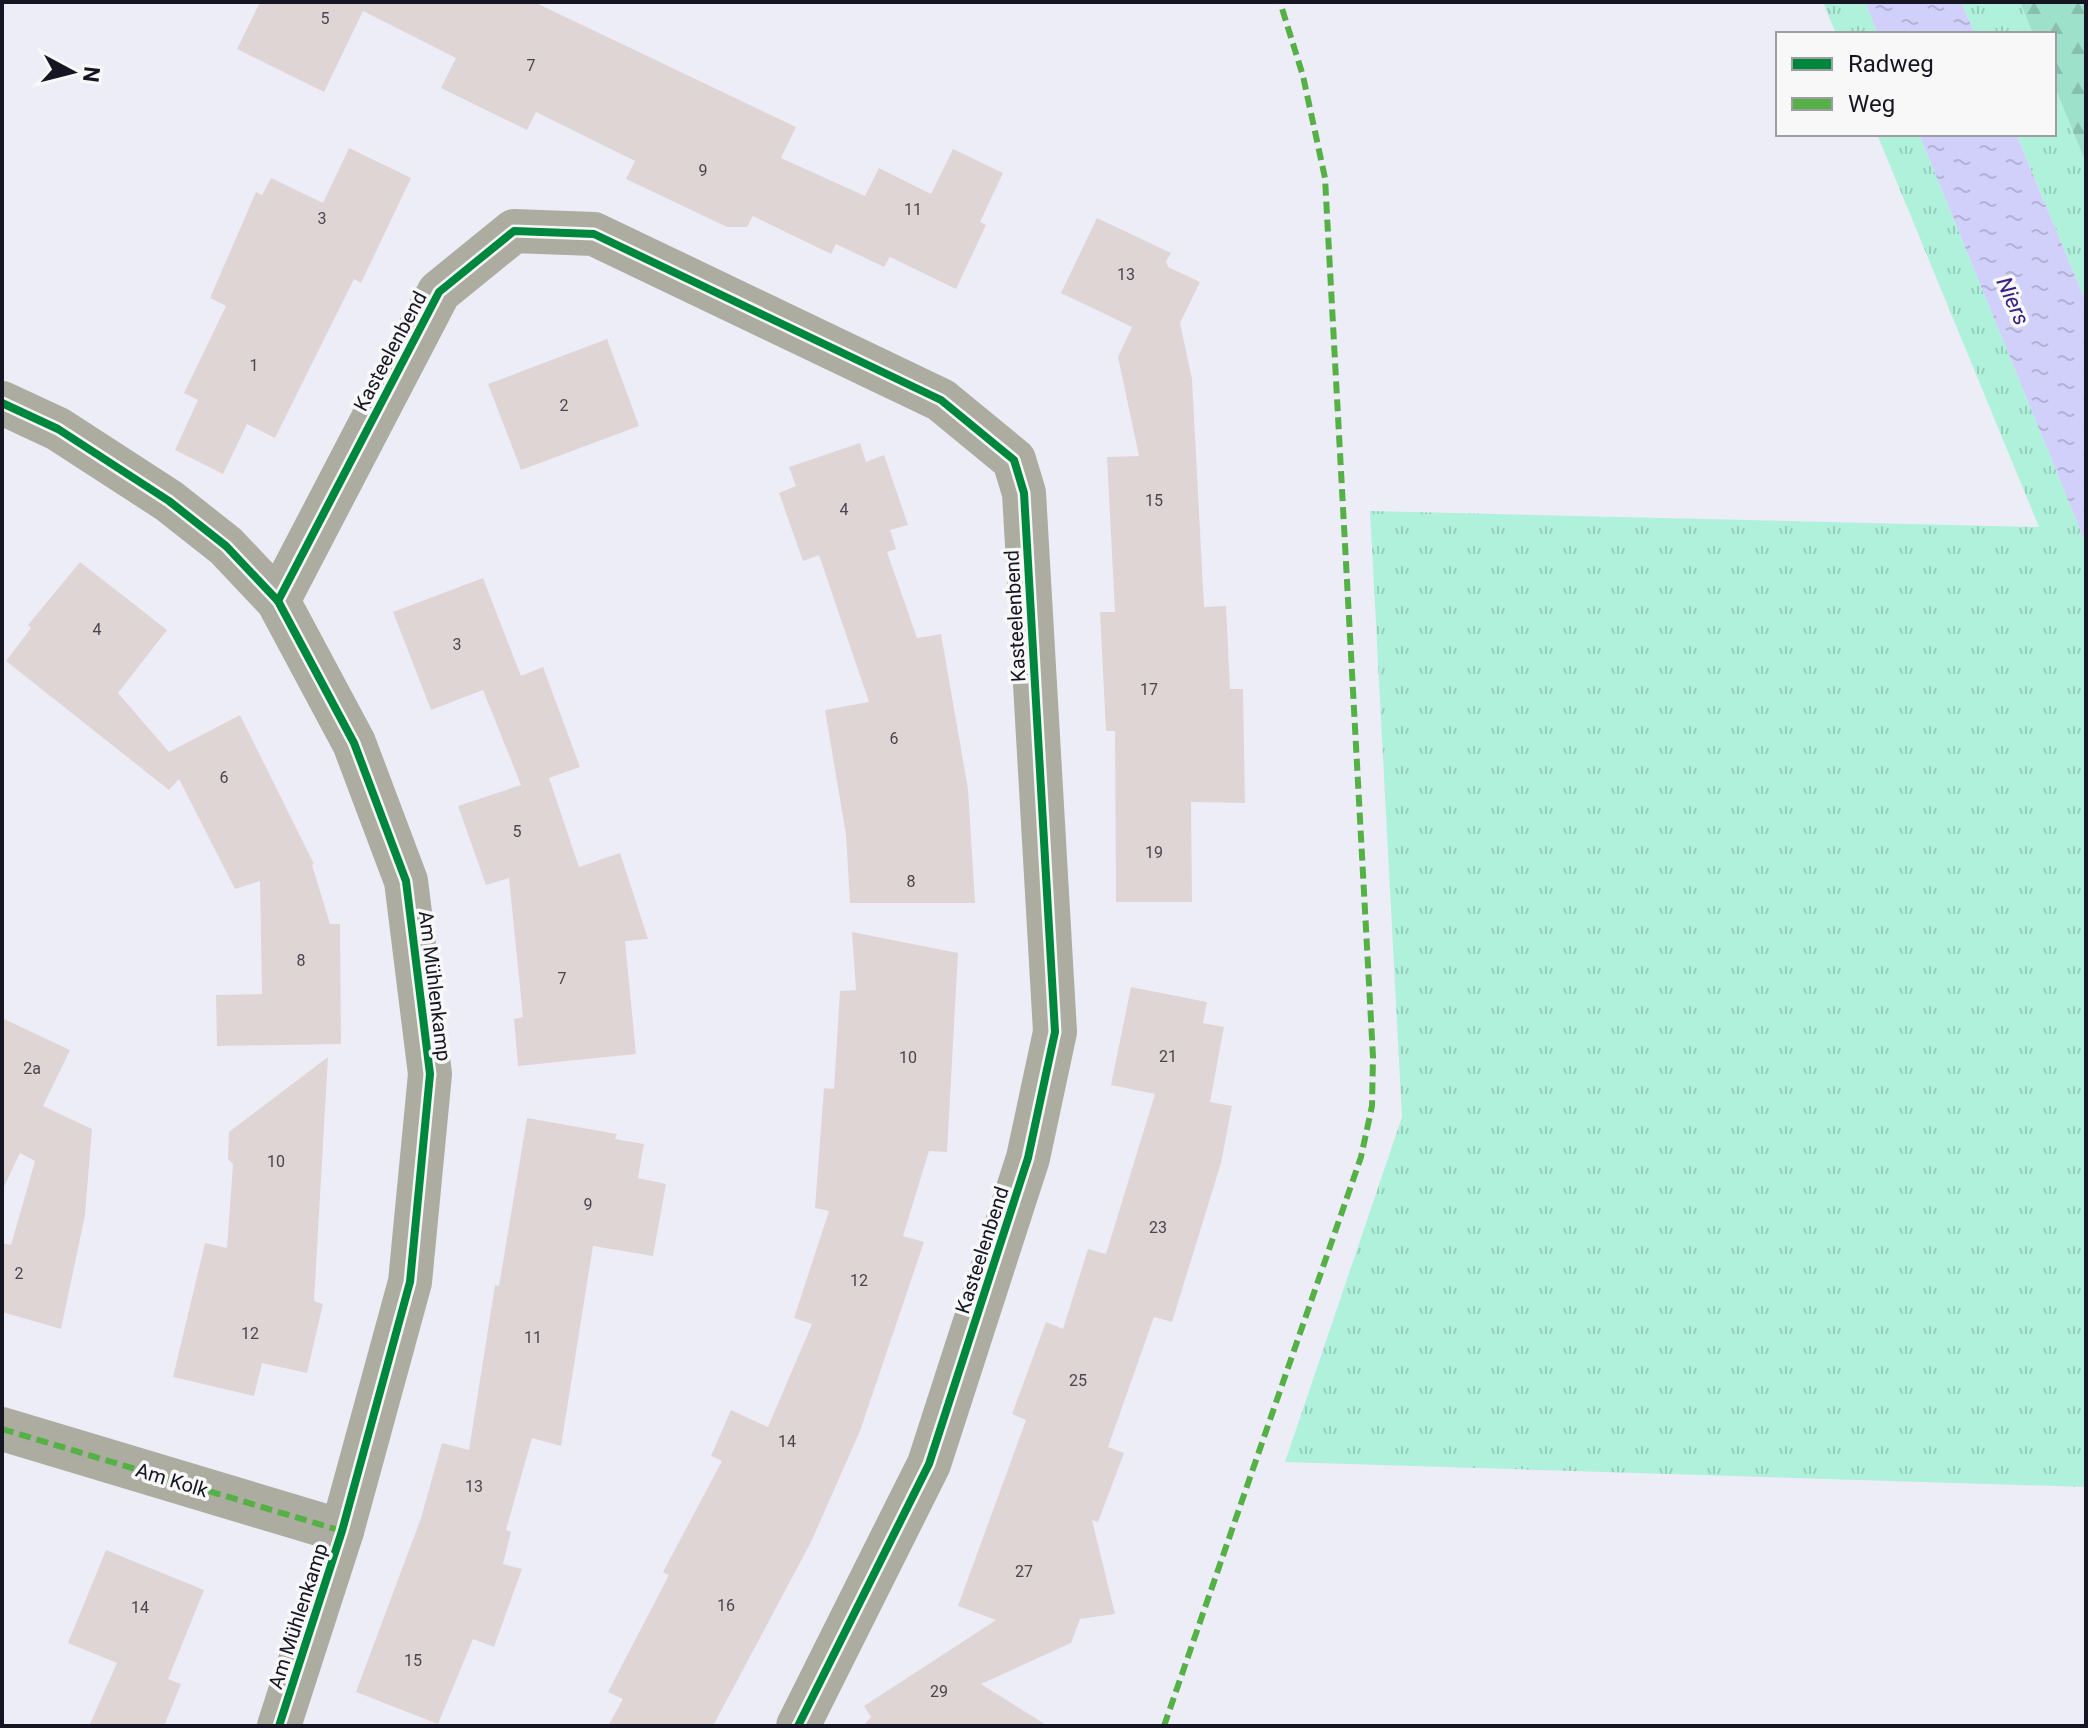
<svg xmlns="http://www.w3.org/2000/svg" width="2088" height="1728" font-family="Roboto,sans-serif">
  <defs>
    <pattern id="grass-tufts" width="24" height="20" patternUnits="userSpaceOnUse" patternTransform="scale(2)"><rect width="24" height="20" fill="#b0f1db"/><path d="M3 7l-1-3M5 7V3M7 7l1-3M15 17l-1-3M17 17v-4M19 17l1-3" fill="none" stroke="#96cebc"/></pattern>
    <pattern id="forest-firs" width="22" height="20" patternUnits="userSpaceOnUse" patternTransform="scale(2)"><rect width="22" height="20" fill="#9ee1cb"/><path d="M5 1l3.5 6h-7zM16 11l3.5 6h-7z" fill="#87c0ae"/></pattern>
    <pattern id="water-ripples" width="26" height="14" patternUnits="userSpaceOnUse" patternTransform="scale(2)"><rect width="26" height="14" fill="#d0d0fa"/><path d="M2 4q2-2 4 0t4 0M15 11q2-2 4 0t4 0" fill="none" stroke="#b2b2d6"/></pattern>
  </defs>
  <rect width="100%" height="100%" fill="#ededf7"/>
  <!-- grass -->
  <g fill="url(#grass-tufts)">
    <polygon points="1823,2 1865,2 1878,34 1836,34"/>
    <polygon points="1961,2 2020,2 2033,34 1975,34"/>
    <polygon points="2054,85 2086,163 2086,302 2016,134 2054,134"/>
    <polygon points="1877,134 1919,134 2086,544 2086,1487 1285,1462 1402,1117 1370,511 2039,527"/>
  </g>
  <!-- forest -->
  <polygon fill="url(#forest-firs)" points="2020,2 2086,2 2086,163 2054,85 2054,34 2033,34"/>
  <!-- water -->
  <g fill="url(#water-ripples)">
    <polygon points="1865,2 1961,2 1975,34 1878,34"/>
    <polygon points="1919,134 2016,134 2086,302 2086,544"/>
  </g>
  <!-- building -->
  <g fill="#e0d5d5">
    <polygon points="260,2 534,2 796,127 781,158 865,196 879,168 931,194 953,149 1003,173 980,222 986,225 956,289 890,257 884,267 836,244 831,254 753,216 747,227 727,227 626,179 635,161 536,112 527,130 441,88 456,58 363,11 324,92 237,49"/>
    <polygon points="349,148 411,178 361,283 354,279 275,438 247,424 223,474 175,450 198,400 184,393 226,306 210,298 256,192 262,195 271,178 323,203"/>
    <polygon points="1097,218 1171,253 1166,261 1168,267 1200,282 1180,323 1192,379 1204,607 1226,606 1230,689 1243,689 1245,803 1191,802 1192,902 1116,902 1115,731 1106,731 1100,612 1115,612 1107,457 1139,456 1118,357 1132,327 1061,293"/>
    <polygon points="607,339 639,426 521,470 488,384"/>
    <polygon points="860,443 866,462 884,455 908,525 890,530 896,549 887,552 917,638 941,634 968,789 975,903 850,903 846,835 825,710 869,702 819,555 803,561 779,493 796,486 789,467"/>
    <polygon points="80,562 167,630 118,693 169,752 240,715 314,864 312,865 330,924 340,924 341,1044 217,1046 216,995 262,994 260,881 235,889 179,779 169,790 6,661 31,628 28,625"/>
    <polygon points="483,578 521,676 543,667 580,767 549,778 579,867 620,853 648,939 625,941 636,1054 518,1066 514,1019 523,1017 509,878 486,885 458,806 521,785 483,690 431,710 393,612"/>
    <polygon points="852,932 958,953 947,1152 929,1151 903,1236 924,1242 860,1431 811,1542 713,1726 608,1726 623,1699 608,1692 669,1575 663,1572 722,1461 711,1456 731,1410 768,1427 812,1324 794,1318 829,1211 815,1208 824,1088 834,1089 840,991 856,990"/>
    <polygon points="1131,987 1207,1002 1203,1023 1224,1027 1210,1102 1232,1106 1221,1163 1172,1322 1154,1317 1108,1447 1124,1453 1098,1522 1092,1520 1115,1614 1080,1619 1071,1643 981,1684 1048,1726 863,1726 871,1717 864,1706 996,1620 958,1606 1026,1420 1012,1414 1046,1322 1063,1329 1088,1249 1106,1254 1155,1094 1111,1085"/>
    <polygon points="2,1018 70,1050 43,1106 92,1129 85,1215 61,1329 2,1312 2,1243 11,1245 35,1161 20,1153 2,1191"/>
    <polygon points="328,1057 314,1301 323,1304 307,1373 262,1363 254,1396 173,1377 205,1243 227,1248 233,1164 228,1159 229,1132"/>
    <polygon points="527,1118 617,1134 615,1139 644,1144 638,1178 666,1184 653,1256 593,1246 561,1446 532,1438 506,1530 511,1532 503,1564 522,1569 494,1647 473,1639 438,1724 356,1692 421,1518 442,1443 469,1450 495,1285 499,1286"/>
    <polygon points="106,1550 204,1590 168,1679 181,1684 164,1726 89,1726 117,1663 68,1643"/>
  </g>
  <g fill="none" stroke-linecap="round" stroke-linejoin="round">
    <!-- minor -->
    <g stroke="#adaca1" stroke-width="44">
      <polyline points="2,403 58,429 169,501 226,546 278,601 354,743 406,881 430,1074 410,1282 342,1531 279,1726"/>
      <polyline points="278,601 439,292 514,231 594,234 941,400 1014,460 1024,493 1055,1032 1028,1158 929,1464 798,1726"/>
      <polyline points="2,1429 342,1531"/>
    </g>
    <!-- quiet -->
    <g stroke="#55b145" stroke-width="6" stroke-dasharray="12 6" stroke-linecap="butt">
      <polyline points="2,1429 342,1531"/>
      <polyline points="1164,1726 1361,1157 1372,1106 1373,1057 1325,178 1303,76 1280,2"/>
    </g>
    <!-- cycleway casing -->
    <g stroke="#f8f8f8" stroke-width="13">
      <g id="cycleway">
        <polyline points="2,403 58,429 169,501 226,546 278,601 354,743 406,881 430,1074 410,1282 342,1531 279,1726"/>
        <polyline points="278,601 439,292 514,231 594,234 941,400 1014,460 1024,493 1055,1032 1028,1158 929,1464 798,1726"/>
      </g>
    </g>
    <!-- cycleway -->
    <use href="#cycleway" stroke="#00873e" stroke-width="8"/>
  </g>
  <g text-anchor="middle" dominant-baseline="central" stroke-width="7" stroke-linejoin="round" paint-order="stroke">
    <!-- number labels -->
    <g font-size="16" fill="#484550">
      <text x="325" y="18">5</text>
      <text x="531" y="65">7</text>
      <text x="703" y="170">9</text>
      <text x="913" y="209">11</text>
      <text x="322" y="218">3</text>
      <text x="1126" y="274">13</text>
      <text x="254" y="365">1</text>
      <text x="564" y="405">2</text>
      <text x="1154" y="500">15</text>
      <text x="844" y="509">4</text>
      <text x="97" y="629">4</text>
      <text x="457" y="644">3</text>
      <text x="1149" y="689">17</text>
      <text x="894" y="738">6</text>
      <text x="224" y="777">6</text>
      <text x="517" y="831">5</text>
      <text x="1154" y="852">19</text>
      <text x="911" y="881">8</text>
      <text x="301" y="960">8</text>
      <text x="562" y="978">7</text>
      <text x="1168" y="1056">21</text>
      <text x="908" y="1057">10</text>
      <text x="32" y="1068">2a</text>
      <text x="276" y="1161">10</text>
      <text x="588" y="1204">9</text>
      <text x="1158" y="1227">23</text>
      <text x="19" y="1273">2</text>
      <text x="859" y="1280">12</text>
      <text x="250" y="1333">12</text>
      <text x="533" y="1337">11</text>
      <text x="1078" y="1380">25</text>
      <text x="787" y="1441">14</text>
      <text x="474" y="1486">13</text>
      <text x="1024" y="1571">27</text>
      <text x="726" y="1605">16</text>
      <text x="140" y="1607">14</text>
      <text x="413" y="1660">15</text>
      <text x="939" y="1691">29</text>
    </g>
    <!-- street labels -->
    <g font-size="20" fill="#151523" stroke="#f8f8f8">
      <text transform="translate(390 351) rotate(-62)">Kasteelenbend</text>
      <text transform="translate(1015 616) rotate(-93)">Kasteelenbend</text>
      <text transform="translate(435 986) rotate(83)">Am Mühlenkamp</text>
      <text transform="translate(982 1250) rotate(-72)">Kasteelenbend</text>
      <text transform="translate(172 1480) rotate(17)">Am Kolk</text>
      <text transform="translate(298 1616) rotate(-72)">Am Mühlenkamp</text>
    </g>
    <!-- water labels -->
    <g font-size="22" font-style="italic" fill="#372087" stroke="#f8f8f8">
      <text transform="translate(2013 301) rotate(66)">Niers</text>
    </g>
  </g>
  <!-- border -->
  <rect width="2088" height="1728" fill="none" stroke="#151523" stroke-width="8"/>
  <!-- legend -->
  <rect x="1776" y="32" width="280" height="104" fill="#f8f8f8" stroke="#9d9da3" stroke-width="2"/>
  <rect x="1792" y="58" width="40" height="12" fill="#00873e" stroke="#9d9da3" stroke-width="2"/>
  <text x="1848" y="72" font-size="24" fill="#151523">Radweg</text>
  <rect x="1792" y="98" width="40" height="12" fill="#55b145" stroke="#9d9da3" stroke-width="2"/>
  <text x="1848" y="112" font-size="24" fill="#151523">Weg</text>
  <!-- north arrow -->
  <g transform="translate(72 72) rotate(97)" stroke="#f8f8f8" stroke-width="6" paint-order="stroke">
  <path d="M0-6L14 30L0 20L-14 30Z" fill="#151523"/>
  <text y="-12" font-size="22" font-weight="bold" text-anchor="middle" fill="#151523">N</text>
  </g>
</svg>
